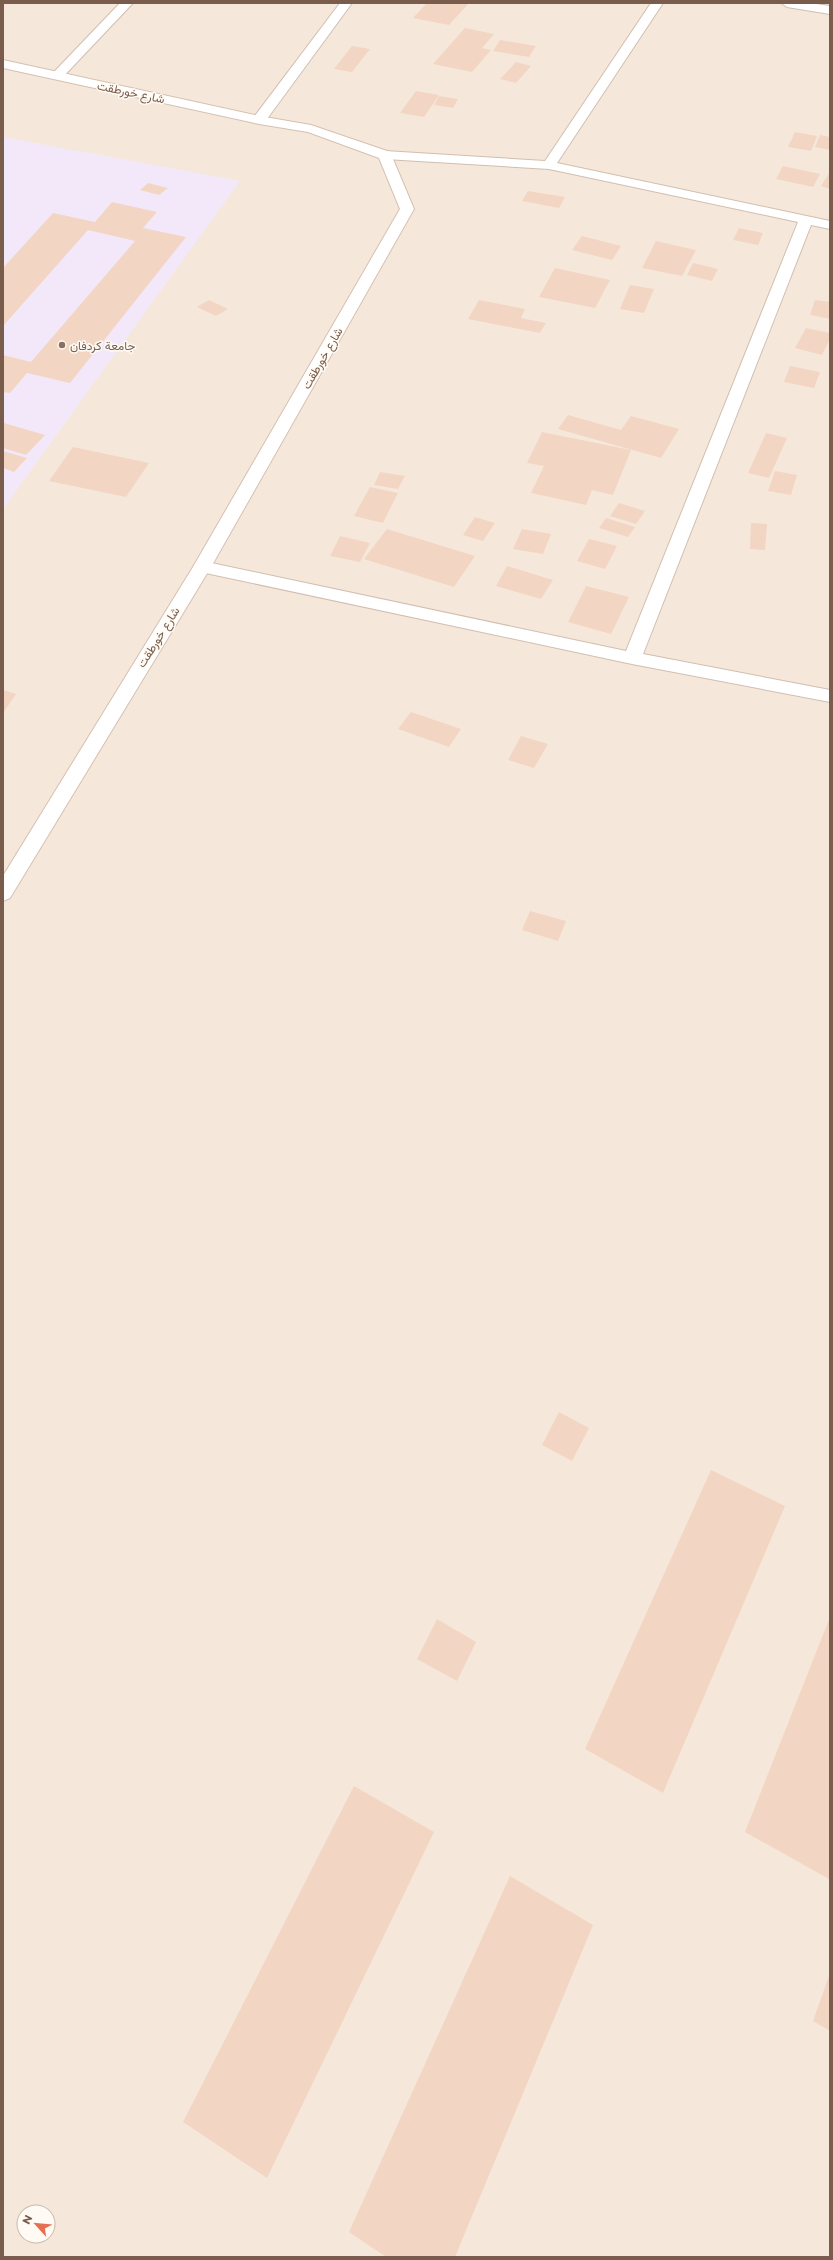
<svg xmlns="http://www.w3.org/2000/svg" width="833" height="2260" font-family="Montserrat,Vazirmatn,sans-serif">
  <rect width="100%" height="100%" fill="#fdf6ec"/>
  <!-- residential -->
  <path fill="#f5e8da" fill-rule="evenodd" d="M3,3h827v2254h-827zM24,2212h24v24h-24z"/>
  <!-- education -->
  <polygon fill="#f3e8fa" points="3,137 240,181 3,509"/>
  <!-- building -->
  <g fill="#f3d5c3">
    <polygon points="427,3 469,3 449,25 413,18"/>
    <polygon points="465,28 494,34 482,48 491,50 472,72 433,64"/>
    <polygon points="500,40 536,46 529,57 493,51"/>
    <polygon points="352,46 370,49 352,72 334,69"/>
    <polygon points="516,62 531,66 516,83 500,79"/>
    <polygon points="416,91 439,95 424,117 400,113"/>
    <polygon points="439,96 458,99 453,108 434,105"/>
    <polygon points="795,132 817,136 811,151 788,147"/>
    <polygon points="820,135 830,137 830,150 815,147"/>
    <polygon points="783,166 820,174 813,187 776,179"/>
    <polygon points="830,172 830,189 821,186"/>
    <polygon points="148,183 168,188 159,195 140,190"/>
    <polygon points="528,191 565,197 559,208 522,201"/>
    <polygon points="112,202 157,212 143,228 186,237 70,383 27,373 10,393 3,392 3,355 31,362 135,241 88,230 3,326 3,268 53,213 95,222"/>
    <polygon points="739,228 763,233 758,245 733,240"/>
    <polygon points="582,236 621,246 612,260 572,250"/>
    <polygon points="656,241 696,250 682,276 642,268"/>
    <polygon points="693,263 718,269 712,281 687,275"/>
    <polygon points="555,268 610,280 595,308 539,297"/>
    <polygon points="630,285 654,289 644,313 620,309"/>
    <polygon points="209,300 228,309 216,316 197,307"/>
    <polygon points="479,300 525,309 521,318 546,323 540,333 468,319"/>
    <polygon points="815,300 830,302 830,319 810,315"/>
    <polygon points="806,328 830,333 830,339 822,355 795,348"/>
    <polygon points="790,366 820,372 814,388 784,382"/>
    <polygon points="568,415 621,430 631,416 679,429 661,458 558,429"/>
    <polygon points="3,423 4,423 45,435 26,455 3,448"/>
    <polygon points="542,432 631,450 613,495 592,490 586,505 531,493 544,466 527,463"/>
    <polygon points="766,433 787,438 769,478 748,473"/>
    <polygon points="73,447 149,463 126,497 49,481"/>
    <polygon points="3,451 27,458 14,472 3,468"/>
    <polygon points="775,471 797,475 791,495 768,491"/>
    <polygon points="380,472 405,476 398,489 374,485"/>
    <polygon points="370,487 398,493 383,523 354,516"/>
    <polygon points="619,503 645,511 636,524 610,516"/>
    <polygon points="475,517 495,523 483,541 463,535"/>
    <polygon points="606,518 635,527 628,537 599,528"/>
    <polygon points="751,523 767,524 765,550 750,549"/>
    <polygon points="387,529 475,556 454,587 364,559"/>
    <polygon points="522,529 551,534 543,554 513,549"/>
    <polygon points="340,536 370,543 360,562 330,556"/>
    <polygon points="589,539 617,546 605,569 577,561"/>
    <polygon points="507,566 553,580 541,599 496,586"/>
    <polygon points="586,586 629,597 611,634 568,622"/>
    <polygon points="3,690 16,694 3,713"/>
    <polygon points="411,712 461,729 449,747 398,729"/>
    <polygon points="521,736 548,744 534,768 508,760"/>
    <polygon points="530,911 566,921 558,941 522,930"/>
    <polygon points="559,1412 589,1428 572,1461 542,1445"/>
    <polygon points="711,1470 785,1506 663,1793 585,1749"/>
    <polygon points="830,1617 830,1875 829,1879 745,1832"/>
    <polygon points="437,1619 476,1642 457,1681 417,1659"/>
    <polygon points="354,1786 434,1832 267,2178 183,2122"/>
    <polygon points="510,1876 593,1925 455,2257 386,2257 349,2232"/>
    <polygon points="830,1973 830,2031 813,2021"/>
  </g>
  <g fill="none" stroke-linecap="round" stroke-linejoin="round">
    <!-- street casing -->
    <g stroke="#d1beb0" stroke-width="2">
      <g id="street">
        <polygon points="120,3 133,3 61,79 53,79 51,76 53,73"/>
        <polygon points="340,3 352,3 264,123 254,123 252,120 254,117"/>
        <polygon points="651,3 663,3 557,163 830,221 830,229 811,225 643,654 830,690 830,702 632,664 196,571 193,567 196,563 202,561 626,651 798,222 549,169 385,159 378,155 385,151 545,161"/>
        <polygon points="781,3 809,3 830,6 830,14 787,7"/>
      </g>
    </g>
    <!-- secondary casing -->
    <g stroke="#d6c0b0" stroke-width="2">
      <polygon id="secondary" points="3,60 259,116 311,125 390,152 414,209 211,567 10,898 3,901 3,876 193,567 400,209 379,158 308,132 259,124 3,68"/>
    </g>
    <!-- street -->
    <use href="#street" fill="#fff" fill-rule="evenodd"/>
    <!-- secondary -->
    <use href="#secondary" fill="#fff" fill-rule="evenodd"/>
  </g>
  <!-- markers -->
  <circle fill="#8d6e63" stroke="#fffaf3" stroke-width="1.5" cx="62" cy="345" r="4"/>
  <g text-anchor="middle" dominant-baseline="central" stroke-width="3" stroke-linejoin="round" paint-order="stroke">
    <!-- far-street labels -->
    <g font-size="12" fill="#7a5c4d" stroke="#fffaf3">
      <text transform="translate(131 92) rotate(12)">شارع خورطقت</text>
      <text transform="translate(322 358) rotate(-60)">شارع خورطقت</text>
      <text transform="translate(158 637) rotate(-58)">شارع خورطقت</text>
    </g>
    <!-- far-education labels -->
    <g font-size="12" fill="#785e54" stroke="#fffaf3" text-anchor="start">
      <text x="70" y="345">جامعة كردفان</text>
    </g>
  </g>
  <!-- border -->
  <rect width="833" height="2260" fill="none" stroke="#7a5c4d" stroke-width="8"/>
  <!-- north arrow -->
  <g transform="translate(36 2224) rotate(297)"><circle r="19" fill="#fffaf3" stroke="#cabbb1"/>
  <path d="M0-3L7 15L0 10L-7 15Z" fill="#e76f51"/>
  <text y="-6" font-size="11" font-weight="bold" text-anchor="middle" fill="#7a5c4d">N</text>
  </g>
</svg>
